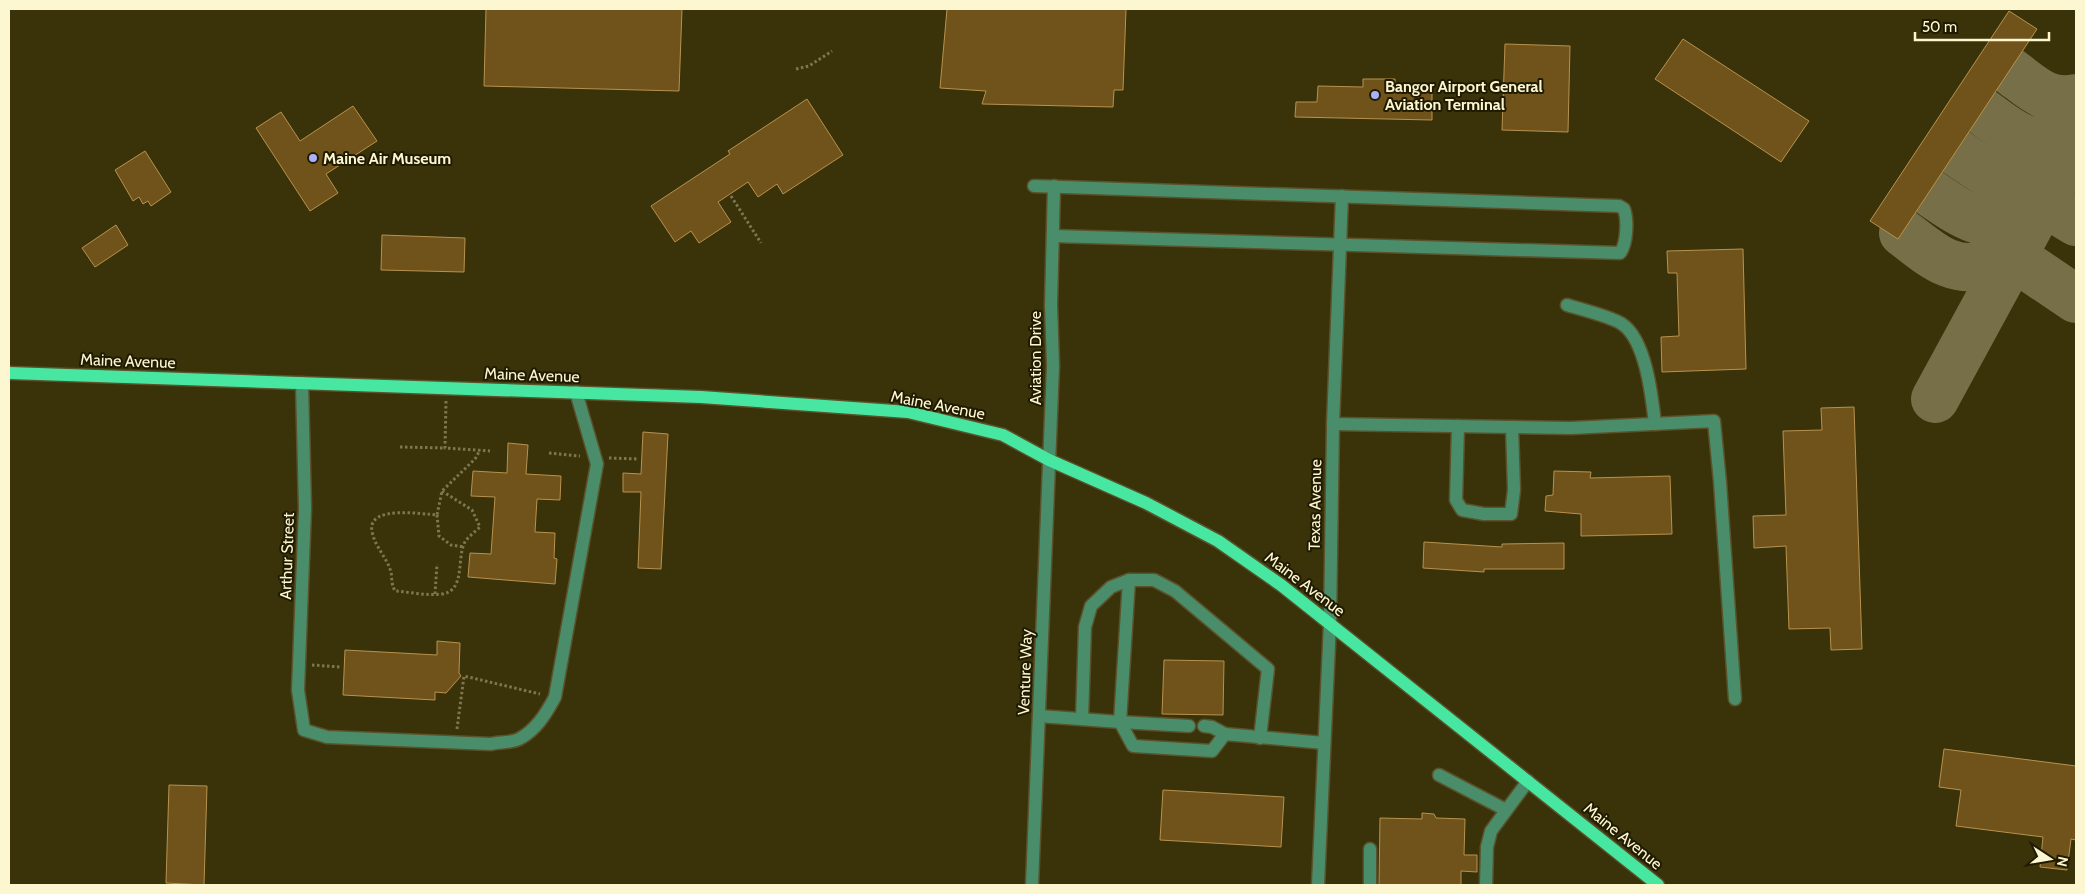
<svg xmlns="http://www.w3.org/2000/svg" width="2085" height="894" font-family="Cabin,sans-serif">
  <rect width="100%" height="100%" fill="#3a330a"/>
  <g fill="none" stroke-linecap="round" stroke-linejoin="round">
    <!-- taxiway -->
    <g stroke="#766f48" stroke-width="48">
      <path d="M2010,71c22,16 37,33 66,27"/>
      <path d="M1983,112c34,25 51,42 93,17"/>
      <path d="M1956,152c43,30 60,44 108,10"/>
      <polyline points="2051,186 2050,197 2053,208 2076,222"/>
      <path d="M1929,192c39,27 69,48 112,12"/>
      <path d="M1903,233c14,10 29,24 45,30 25,10 53,1 71,-18"/>
      <polyline points="2019,245 2019,256 2024,264 2076,299"/>
      <polyline points="1935,399 2076,140"/>
    </g>
  </g>
  <!-- building -->
  <g fill="#6f531b" stroke="#b8924e">
    <polygon points="486,9 682,9 679,91 484,86"/>
    <polygon points="947,9 1126,9 1123,90 1114,90 1113,107 982,104 986,91 940,88"/>
    <polygon points="2009,11 2037,29 1898,239 1870,221"/>
    <polygon points="1683,39 1809,121 1781,162 1655,79"/>
    <polygon points="1505,44 1570,46 1568,132 1502,130"/>
    <polygon points="1363,79 1395,79 1395,88 1432,88 1432,120 1295,117 1296,102 1317,102 1318,86 1363,87"/>
    <polygon points="807,99 843,155 783,194 777,184 758,197 748,182 718,202 731,222 699,243 691,231 675,242 651,206 730,154 728,151"/>
    <polygon points="353,106 377,141 326,174 338,193 310,211 256,128 281,112 300,141"/>
    <polygon points="145,151 171,192 151,206 148,201 143,204 139,197 133,201 115,170"/>
    <polygon points="116,225 128,245 95,267 82,248"/>
    <polygon points="382,235 465,238 464,272 381,270"/>
    <polygon points="1743,249 1746,369 1662,372 1661,337 1679,336 1677,273 1668,273 1667,251"/>
    <polygon points="1854,407 1862,649 1831,650 1830,628 1789,629 1786,546 1754,548 1753,516 1786,515 1783,431 1822,430 1821,408"/>
    <polygon points="643,432 668,434 661,569 638,568 641,492 623,492 623,473 641,474"/>
    <polygon points="508,443 528,445 526,474 561,476 560,500 537,499 535,532 555,533 554,558 557,559 555,584 468,577 470,553 491,554 495,497 471,496 473,471 507,473"/>
    <polygon points="1554,471 1591,472 1590,478 1670,476 1672,534 1581,536 1581,514 1545,511 1546,496 1553,495"/>
    <polygon points="1424,542 1502,547 1502,544 1564,543 1564,569 1484,569 1484,572 1423,568"/>
    <polygon points="437,641 460,643 459,673 461,676 446,693 435,692 435,700 343,695 345,650 437,655"/>
    <polygon points="1164,660 1224,661 1223,715 1162,714"/>
    <polygon points="1944,749 2076,766 2076,840 2071,839 2067,870 2040,867 2043,837 1956,826 1961,790 1939,787"/>
    <polygon points="169,785 207,786 204,885 166,883"/>
    <polygon points="1163,790 1284,797 1281,847 1160,840"/>
    <polygon points="1422,813 1434,814 1436,818 1465,819 1464,855 1477,855 1477,872 1461,871 1461,885 1379,885 1380,818 1422,819"/>
  </g>
  <g fill="none" stroke-linecap="round" stroke-linejoin="round">
    <!-- minor casing -->
    <g stroke="#59522a" stroke-width="15">
      <g id="minor">
        <path d="M1034,186l585,20 5,3c4,11 3,35 -4,44l-567,-17"/>
        <path d="M1567,305c13,4 45,12 55,19 24,16 30,73 33,100"/>
        <path d="M302,383l3,126 -7,181 6,40 23,7 164,7c8,-2 20,-1 28,-5 17,-9 27,-25 36,-42l42,-233 -21,-72"/>
        <polyline points="1333,424 1571,428 1714,421 1720,482 1735,699"/>
        <polyline points="1458,426 1456,500 1462,510 1484,514 1511,514 1514,490 1512,427"/>
        <polyline points="1039,716 1120,722 1129,580"/>
        <polyline points="1082,719 1085,627 1091,606 1111,587 1129,580 1154,580 1175,591 1268,669 1260,738"/>
        <polyline points="1120,722 1133,746 1212,751 1225,734 1324,743"/>
        <polyline points="1120,722 1189,726"/>
        <polyline points="1204,726 1212,727 1225,734"/>
        <polyline points="1439,775 1506,810"/>
        <polyline points="1032,885 1053,366 1051,305 1054,186"/>
        <polyline points="1318,885 1330,623 1333,424 1342,196"/>
        <polyline points="1370,885 1370,849"/>
        <polyline points="1486,885 1487,847 1491,831 1528,781"/>
      </g>
    </g>
    <!-- major casing -->
    <g stroke="#59522a" stroke-width="15">
      <polyline id="major" points="9,373 701,397 908,412 1003,435 1049,460 1146,503 1218,541 1281,585 1658,885"/>
    </g>
    <!-- path -->
    <g stroke="#7d764e" stroke-width="3" stroke-dasharray="2.5 2.5" stroke-linecap="butt">
      <polyline points="796,69 809,66 832,51"/>
      <polyline points="731,196 761,243"/>
      <polyline points="446,401 445,448 490,451"/>
      <polyline points="400,447 445,448"/>
      <polyline points="549,453 580,456"/>
      <polyline points="609,458 638,459"/>
      <path d="M442,491l30,19 8,17c-5,5 -14,11 -16,17 -7,16 1,47 -22,50 -15,2 -32,-2 -47,-3 -5,-9 -2,-15 -5,-22 -4,-12 -16,-24 -18,-38 -5,-26 50,-17 65,-16l5,-24 33,-32 5,-9"/>
      <polyline points="437,515 439,536 451,545 464,547"/>
      <polyline points="435,594 437,564"/>
      <polyline points="312,665 340,667"/>
      <polyline points="457,729 464,676 540,694"/>
    </g>
    <!-- minor -->
    <use href="#minor" stroke="#4a8d6b" stroke-width="12"/>
    <!-- major -->
    <use href="#major" stroke="#47e7a2" stroke-width="12"/>
  </g>
  <!-- markers -->
  <g fill="#aab0fb" stroke="#201b00" stroke-width="2">
    <circle cx="1375" cy="95" r="5"/>
    <circle cx="313" cy="158" r="5"/>
  </g>
  <g text-anchor="middle" dominant-baseline="central" stroke-width="4" stroke-linejoin="round" paint-order="stroke">
    <!-- poi labels -->
    <g font-size="16" font-weight="bold" fill="#fcf6d1" stroke="#201b00" text-anchor="start">
      <text x="1385" y="86">Bangor Airport General<tspan x="1385" dy="18">Aviation Terminal</tspan></text>
      <text x="323" y="158">Maine Air Museum</text>
    </g>
    <!-- street labels -->
    <g font-size="16" fill="#fcf6d1" stroke="#201b00">
      <text transform="translate(1035 358) rotate(-90)">Aviation Drive</text>
      <text transform="translate(128 361) rotate(2)">Maine Avenue</text>
      <text transform="translate(532 375) rotate(2)">Maine Avenue</text>
      <text transform="translate(938 405) rotate(11)">Maine Avenue</text>
      <text transform="translate(1315 505) rotate(-89)">Texas Avenue</text>
      <text transform="translate(287 556) rotate(-88)">Arthur Street</text>
      <text transform="translate(1305 584) rotate(37)">Maine Avenue</text>
      <text transform="translate(1025 672) rotate(-88)">Venture Way</text>
      <text transform="translate(1623 836) rotate(39)">Maine Avenue</text>
    </g>
  </g>
  <!-- border -->
  <rect width="2085" height="894" fill="none" stroke="#fcf6d1" stroke-width="20"/>
  <!-- north arrow -->
  <g transform="translate(2050 859) rotate(102)" stroke="#201b00" stroke-width="4" paint-order="stroke">
  <path d="M0-4L9 19L0 12L-9 19Z" fill="#fcf6d1"/>
  <text y="-8" font-size="14" font-weight="bold" text-anchor="middle" fill="#fcf6d1">N</text>
  </g>
  <!-- scale -->
  <path d="M1915 32v8h134v-8" fill="none" stroke="#fcf6d1" stroke-width="2.5"/>
  <text x="1922" y="32" font-size="15" fill="#fcf6d1" stroke="#201b00" stroke-width="4" paint-order="stroke">50 m</text>
</svg>
